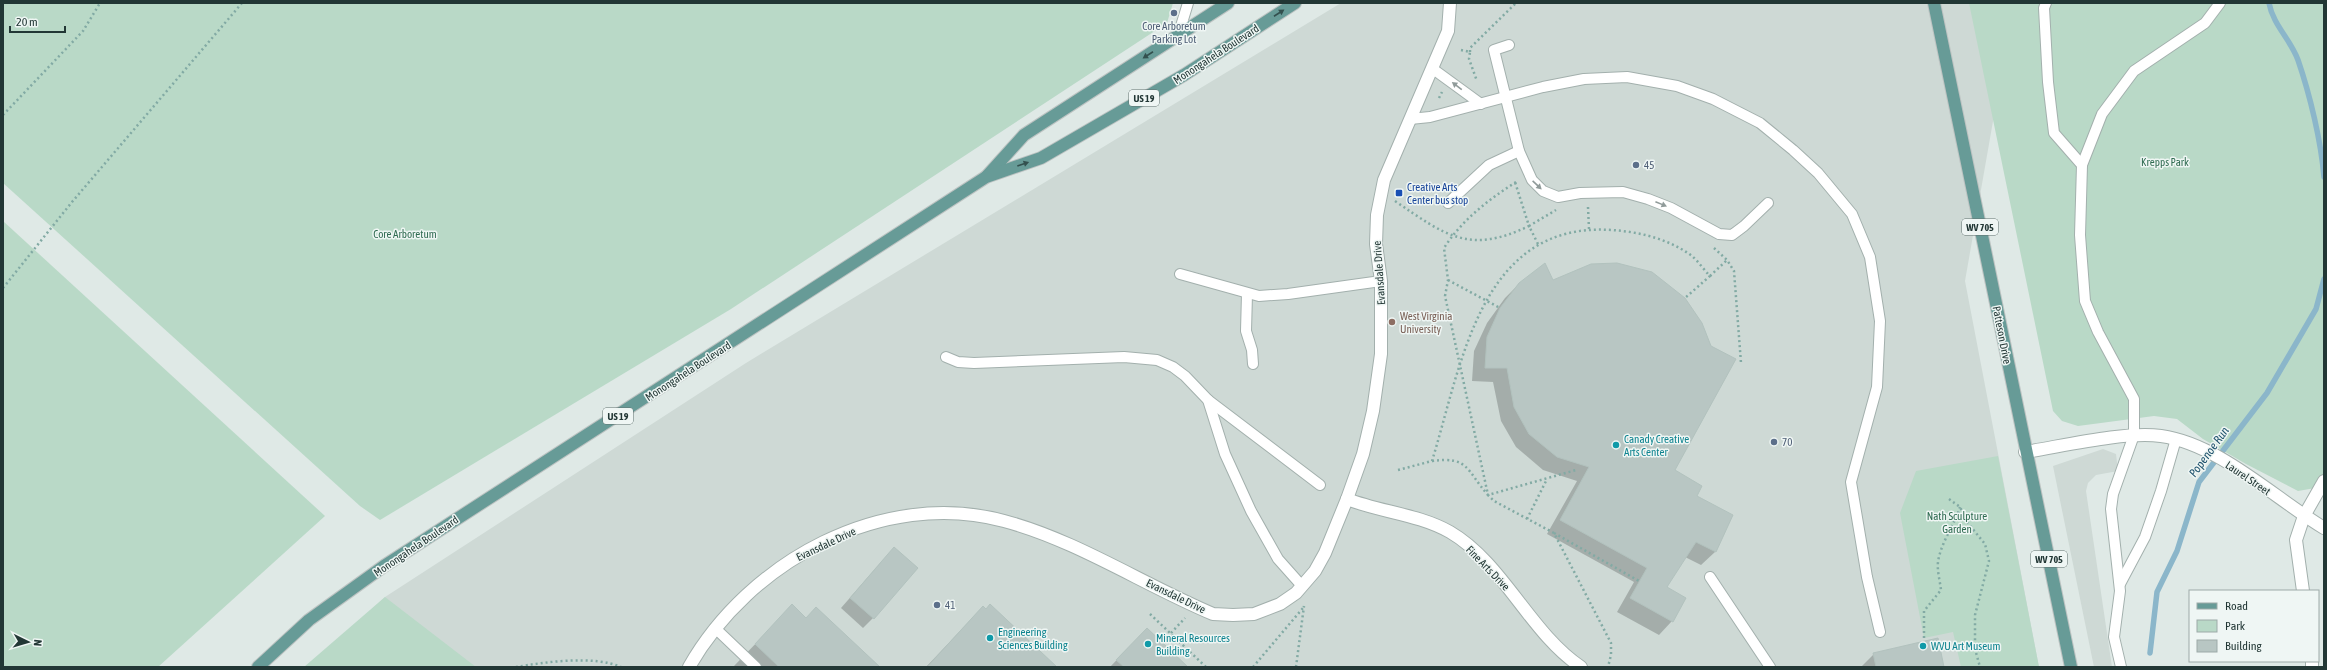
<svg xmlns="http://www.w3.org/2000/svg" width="2327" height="670" font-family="'Asap Condensed',sans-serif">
  <rect width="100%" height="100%" fill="#dfe9e6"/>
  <!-- built -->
  <g fill="#ced9d5">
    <polygon points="1341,3 2033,3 2006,47 1965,281 2039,667 309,667 385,597 746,363"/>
    <polygon points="2103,449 2116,454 2118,471 2096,475 2088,483 2086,491 2112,667 2094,667 2053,466"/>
  </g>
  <!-- green -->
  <g fill="#b9d9c7">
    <polygon points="3,3 1173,3 1167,23 731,309 380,520 360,506 3,183"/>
    <polygon points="1969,3 2324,3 2324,481 2321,487 2298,491 2246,464 2203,439 2177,419 2154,416 2078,426 2062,421 2053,411"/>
    <polygon points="3,221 325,516 158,667 3,667"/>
    <polygon points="1998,456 2039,667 1961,667 1953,632 1924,638 1900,513 1916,471"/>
    <polygon points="385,597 476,667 304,667"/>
  </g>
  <!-- shadow -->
  <g fill="#0003">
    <polygon points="1553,281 1674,471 1696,496 1732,516 1715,552 1701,565 1685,557 1665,587 1672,621 1659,635 1617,612 1634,582 1547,534 1577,481 1543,470 1516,447 1501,421 1493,382 1472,381 1474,351 1487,323 1505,298 1519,284"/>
    <polygon points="884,559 873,618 863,628 841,608"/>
    <polygon points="792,606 806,619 879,667 733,667"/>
    <polygon points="983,607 1056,667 926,667"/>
    <polygon points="1128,648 1187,667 1110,667"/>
    <polygon points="1874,654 1943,667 1861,667"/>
  </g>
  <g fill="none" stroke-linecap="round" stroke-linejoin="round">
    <!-- stream -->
    <g stroke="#8bb6ca" stroke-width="5.5">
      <path d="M2269,3c4,22 22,37 29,57 12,35 23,81 26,117"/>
      <polyline points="2150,653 2157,592 2177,551 2199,482 2267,393 2316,309 2324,279"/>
    </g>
  </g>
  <!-- building -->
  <g fill="#b8c6c3" stroke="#b2c2be">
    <polygon points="1545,263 1553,280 1591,264 1617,263 1652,272 1685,298 1702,323 1711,346 1736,359 1675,470 1702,486 1697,496 1733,515 1716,552 1696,542 1667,587 1686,598 1673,622 1630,598 1647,568 1560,520 1589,467 1557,457 1529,434 1514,407 1507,368 1485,368 1487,337 1500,308 1519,283"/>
    <polygon points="894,547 918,568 874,619 850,598"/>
    <polygon points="792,604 806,618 816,607 880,667 779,667 755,644"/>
    <polygon points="990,604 1057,667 927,667 983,606 986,609"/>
    <polygon points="1147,628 1188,667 1124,667 1116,660"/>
    <polygon points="1938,638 1944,667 1876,667 1873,653"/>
  </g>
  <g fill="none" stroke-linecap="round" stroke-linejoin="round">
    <!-- lane casing -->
    <g stroke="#a3b0ad" stroke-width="12">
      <g id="lane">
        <polyline points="2046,3 2044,8 2048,82 2054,133 2082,165 2080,235 2085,301 2098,332 2134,399 2134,435 2113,494 2111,509 2120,591 2114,637 2121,667"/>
        <polyline points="1178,36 1188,3"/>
        <polyline points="1509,45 1494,50 1519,151 1532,180 1543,191 1558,197 1580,193 1623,192 1648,199 1671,208 1719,234 1732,235 1744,226 1768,203"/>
        <polyline points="1433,69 1481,104"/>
        <polyline points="1410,119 1430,117 1543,87 1584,79 1627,77 1677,86 1713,99 1760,123 1793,150 1818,173 1852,214 1870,257 1880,321 1877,387 1851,482 1867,577 1880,632"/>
        <polyline points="2082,165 2102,114 2134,71 2205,23 2220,3"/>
        <polyline points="1448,203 1489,165 1519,151"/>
        <polyline points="1180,274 1259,296 1288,294 1381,281"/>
        <polyline points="1247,294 1246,331 1252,350 1253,364"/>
        <polyline points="946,357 958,362 974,363 1124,357 1157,360 1173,367 1185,376 1208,400 1225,454 1251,511 1278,559 1302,586"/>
        <polyline points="1208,400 1320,485"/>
        <polyline points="1710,577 1770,667"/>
        <polyline points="2120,584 2145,537 2161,491 2176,439"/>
        <polyline points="715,628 756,667"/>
      </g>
    </g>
    <!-- street casing -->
    <g stroke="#a3b0ad" stroke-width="14">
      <g id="street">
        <path d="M2025,452c38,-6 100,-21 136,-16 58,8 113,62 163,92"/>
        <path d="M1347,499c33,13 71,15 103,33 53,31 80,101 131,135"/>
        <polyline points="2303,591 2296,540 2304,516 2324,481"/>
        <polyline points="2312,661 2312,667"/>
        <path d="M689,667c60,-105 193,-179 315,-146 72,19 140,64 209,93l20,1 21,-1 26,-10 16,-11 19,-22 10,-18 22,-54 16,-45 10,-43 8,-57v-73l-5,-37 1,-29 7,-35 64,-149 2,-28"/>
      </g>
    </g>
    <!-- primary casing -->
    <g stroke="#bdc3c2" stroke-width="14">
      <g id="primary">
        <polyline points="1934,3 2071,667"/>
        <polyline points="987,176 1024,135 1228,3"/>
        <polyline points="258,667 309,620 384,566 986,177 1041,158 1184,75 1295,3"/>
      </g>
    </g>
    <!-- path -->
    <g stroke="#82aaa4" stroke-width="2.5" stroke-dasharray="2 3" stroke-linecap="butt">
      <polyline points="1461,50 1470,52 1469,59 1477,81"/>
      <polyline points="1470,52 1470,48 1516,3"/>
      <polyline points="1439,98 1442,92"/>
      <polyline points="3,115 83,31 100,3"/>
      <path d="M1516,182c-28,18 -54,38 -72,66l4,32 -3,16 43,199 6,6 60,32 57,110v12l-3,12"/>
      <path d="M1395,201c50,34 74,54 134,25l-14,-44"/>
      <polyline points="1588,207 1589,229"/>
      <polyline points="1538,244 1529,226 1556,210"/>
      <polyline points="1714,248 1727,260 1734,271 1741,363"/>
      <polyline points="1710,276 1727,260"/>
      <polyline points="1448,280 1500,308"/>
      <polyline points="3,288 72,202 242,3"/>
      <path d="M1432,461c37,-5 34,9 56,34l88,-25"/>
      <path d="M1398,470l34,-9c30,-97 48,-240 180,-231 28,2 57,9 80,26 6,5 12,14 18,20l-25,22"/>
      <polyline points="1949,499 1960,507 1967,522 1985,544 1989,561 1975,615 1975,649 1980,667"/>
      <polyline points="1527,519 1547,479"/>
      <polyline points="1554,533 1639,581"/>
      <polyline points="1150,614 1206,667"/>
      <polyline points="1171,633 1185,618"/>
      <path d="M1924,638v-27l17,-21c-1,-9 -4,-19 -3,-28 3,-20 16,-36 22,-55"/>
      <path d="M516,667c29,-5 78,-12 105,0"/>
      <polyline points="1253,667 1303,608"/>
      <polyline points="1296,667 1304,606"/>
    </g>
    <!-- lane -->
    <use href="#lane" stroke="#fff" stroke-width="10"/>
    <!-- street -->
    <use href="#street" stroke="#fff" stroke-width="12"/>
    <!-- primary -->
    <use href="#primary" stroke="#679b97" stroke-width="12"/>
  </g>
  <!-- one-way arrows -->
  <defs><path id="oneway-solid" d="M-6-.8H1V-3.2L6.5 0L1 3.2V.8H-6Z"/></defs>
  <g fill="#33504e">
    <use href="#oneway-solid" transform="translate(1279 13) rotate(-33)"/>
    <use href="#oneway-solid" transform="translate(1148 55) rotate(147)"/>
    <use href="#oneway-solid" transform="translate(1023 164) rotate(-19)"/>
  </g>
  <g fill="#909b9a">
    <use href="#oneway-solid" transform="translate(1457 86) rotate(-143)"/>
    <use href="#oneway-solid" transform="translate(1537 185) rotate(43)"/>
    <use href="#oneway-solid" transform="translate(1661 204) rotate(22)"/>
  </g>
  <!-- markers -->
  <g fill="#5c6f8a" stroke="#eff6f4" stroke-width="1.5">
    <circle cx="1174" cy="13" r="4"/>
    <circle cx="1636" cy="165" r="4"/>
    <circle cx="1774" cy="442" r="4"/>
    <circle cx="937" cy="605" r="4"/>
  </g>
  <rect fill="#1a4fb4" stroke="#eff6f4" stroke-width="1.5" x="1395" y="189" width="8" height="8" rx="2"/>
  <circle fill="#8d6e63" stroke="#eff6f4" stroke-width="1.5" cx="1392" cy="322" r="4"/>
  <g fill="#0f9aa8" stroke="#eff6f4" stroke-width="1.5">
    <circle cx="1616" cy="445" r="4"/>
    <circle cx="990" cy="638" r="4"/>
    <circle cx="1148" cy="644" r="4"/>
    <circle cx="1923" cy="646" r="4"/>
  </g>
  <g text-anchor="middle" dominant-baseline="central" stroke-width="3" stroke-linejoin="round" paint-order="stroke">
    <!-- shield labels -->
    <g fill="#eff6f4" stroke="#60706e" stroke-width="1">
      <rect x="1129" y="90" width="30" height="16" rx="3"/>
      <rect x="1962" y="219" width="36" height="16" rx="3"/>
      <rect x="603" y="408" width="30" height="16" rx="3"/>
      <rect x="2031" y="551" width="36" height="16" rx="3"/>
    </g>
    <g font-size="10" font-weight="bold" fill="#223735">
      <text x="1144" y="98">US 19</text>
      <text x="1980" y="227">WV 705</text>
      <text x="618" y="416">US 19</text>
      <text x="2049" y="559">WV 705</text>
    </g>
    <!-- service labels -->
    <g font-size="11" fill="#4e5e75" stroke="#eff6f4" text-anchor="start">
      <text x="1174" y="26" text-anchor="middle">Core Arboretum<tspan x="1174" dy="13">Parking Lot</tspan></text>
      <text x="1644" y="165">45</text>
      <text x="1782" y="442">70</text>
      <text x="945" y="605">41</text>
    </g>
    <!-- street labels -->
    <g font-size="11" fill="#223735" stroke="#eff6f4">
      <text transform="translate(1216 54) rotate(-33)">Monongahela Boulevard</text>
      <text transform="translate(1379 273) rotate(-94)">Evansdale Drive</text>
      <text transform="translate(2002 335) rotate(79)">Patteson Drive</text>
      <text transform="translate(688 371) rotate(-33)">Monongahela Boulevard</text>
      <text transform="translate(2248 478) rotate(34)">Laurel Street</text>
      <text transform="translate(826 544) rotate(-25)">Evansdale Drive</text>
      <text transform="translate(416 546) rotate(-34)">Monongahela Boulevard</text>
      <text transform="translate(1488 568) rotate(46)">Fine Arts Drive</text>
      <text transform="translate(1176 596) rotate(26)">Evansdale Drive</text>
    </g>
    <!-- park labels -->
    <g font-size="11" fill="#2f6b51" stroke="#eff6f4">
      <text x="2165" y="162">Krepps Park</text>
      <text x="405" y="234">Core Arboretum</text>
      <text x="1957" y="516">Nath Sculpture<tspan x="1957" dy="13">Garden</tspan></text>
    </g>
    <!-- transit labels -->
    <g font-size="11" fill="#164399" stroke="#eff6f4" text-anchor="start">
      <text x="1407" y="187">Creative Arts<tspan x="1407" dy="13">Center bus stop</tspan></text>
    </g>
    <!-- education labels -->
    <g font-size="11" fill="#785e54" stroke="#eff6f4" text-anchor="start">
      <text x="1400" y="316">West Virginia<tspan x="1400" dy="13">University</tspan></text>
    </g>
    <!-- culture labels -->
    <g font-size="11" fill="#0d838f" stroke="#eff6f4" text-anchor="start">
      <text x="1624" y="439">Canady Creative<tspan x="1624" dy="13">Arts Center</tspan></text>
      <text x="998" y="632">Engineering<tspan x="998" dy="13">Sciences Building</tspan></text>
      <text x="1156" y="638">Mineral Resources<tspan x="1156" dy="13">Building</tspan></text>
      <text x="1931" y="646">WVU Art Museum</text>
    </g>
    <!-- water labels -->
    <g font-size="12" font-style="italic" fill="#21546e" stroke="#eff6f4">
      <text transform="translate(2209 452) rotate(-54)">Popenoe Run</text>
    </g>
  </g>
  <!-- border -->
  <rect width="2327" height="670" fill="none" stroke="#223735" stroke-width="8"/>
  <!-- legend -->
  <rect x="2189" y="590" width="130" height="72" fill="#eff6f4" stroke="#9daaa8"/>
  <rect x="2197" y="603" width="20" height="6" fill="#679b97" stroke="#9daaa8"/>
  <text x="2225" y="610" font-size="12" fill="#223735">Road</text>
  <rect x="2197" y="620" width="20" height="12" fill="#b9d9c7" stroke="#9daaa8"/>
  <text x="2225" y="630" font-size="12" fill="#223735">Park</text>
  <rect x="2197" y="640" width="20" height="12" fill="#b8c6c3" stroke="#9daaa8"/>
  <text x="2225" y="650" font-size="12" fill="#223735">Building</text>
  <!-- north arrow -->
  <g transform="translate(28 642) rotate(95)" stroke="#eff6f4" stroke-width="3" paint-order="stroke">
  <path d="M0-3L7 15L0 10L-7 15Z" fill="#223735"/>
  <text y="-6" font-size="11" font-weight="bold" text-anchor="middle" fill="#223735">N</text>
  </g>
  <!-- scale -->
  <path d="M10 26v6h55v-6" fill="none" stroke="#223735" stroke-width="2"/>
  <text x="16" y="26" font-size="12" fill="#223735" stroke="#eff6f4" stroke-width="3" paint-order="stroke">20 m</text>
</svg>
